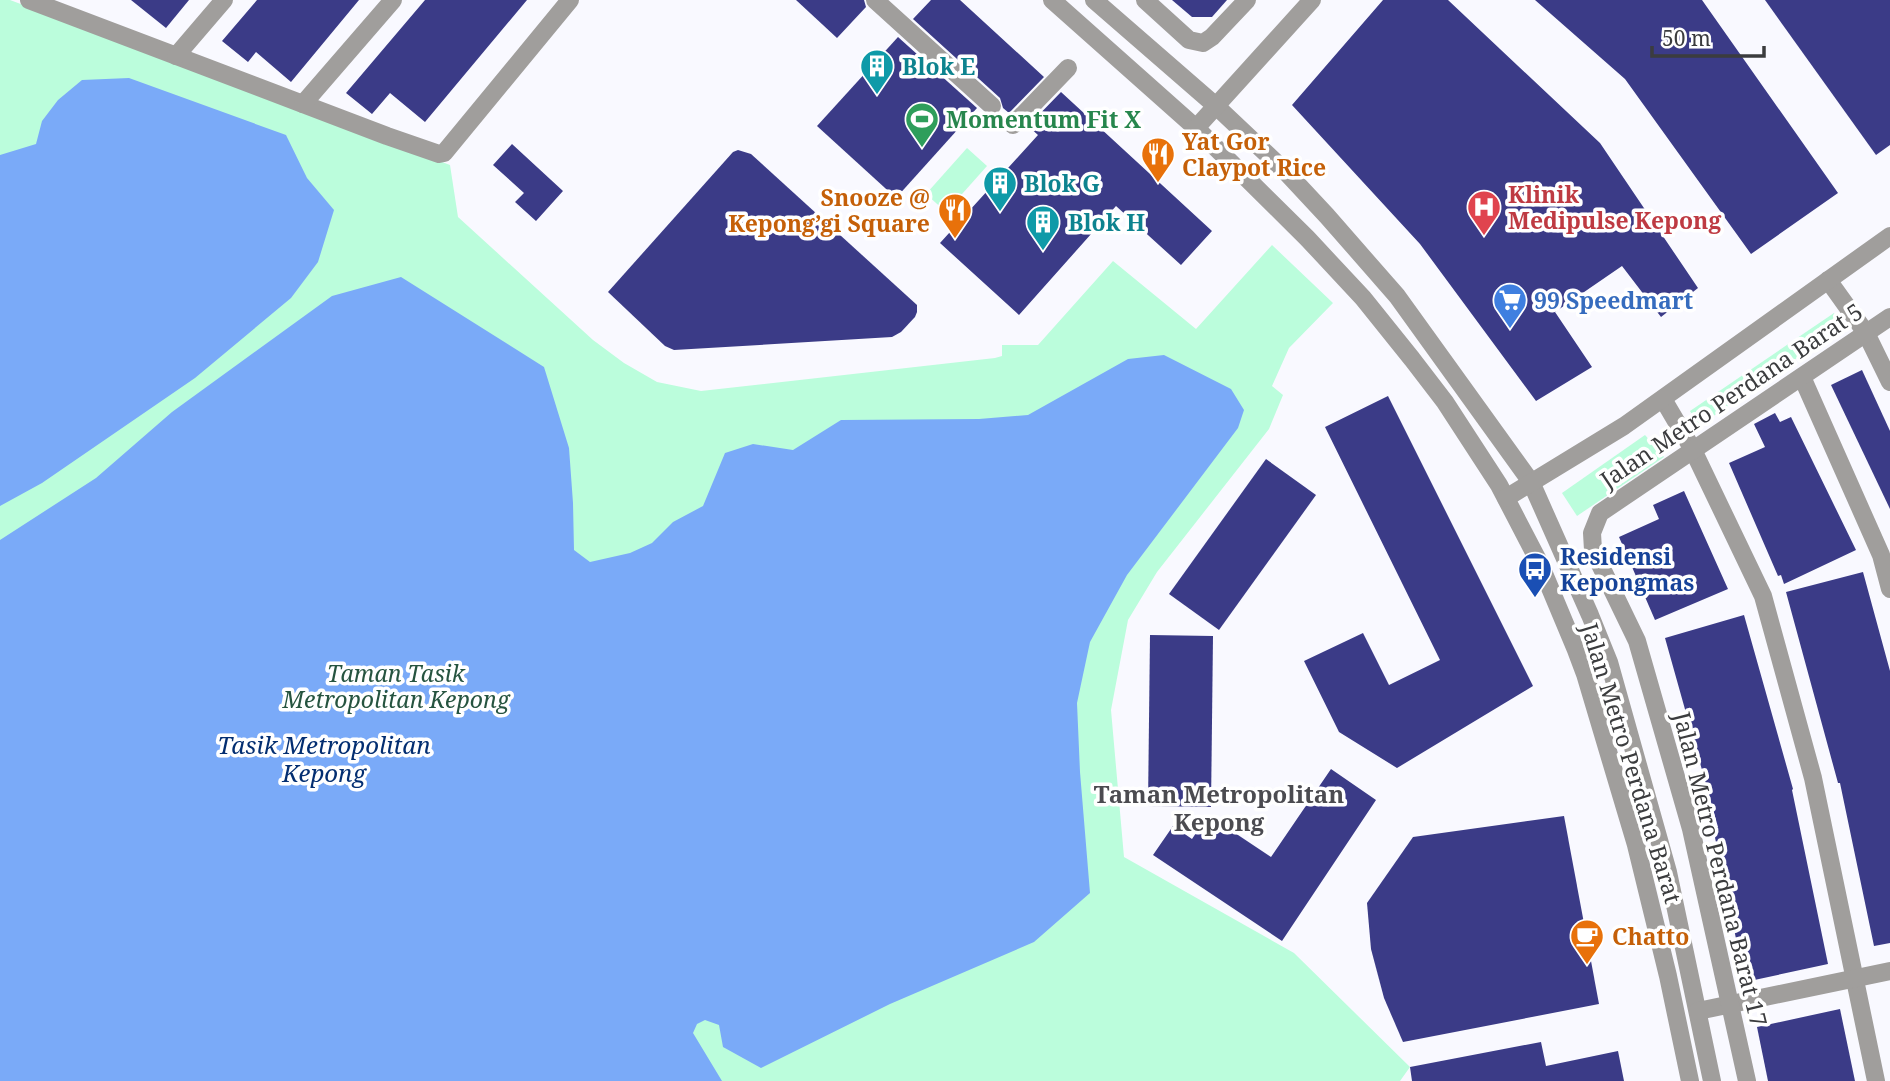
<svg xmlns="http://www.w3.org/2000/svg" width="1890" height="1081" font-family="'Noto Serif',serif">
  <rect width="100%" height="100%" fill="#f9f9ff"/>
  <!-- green -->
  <g fill="#bbfddc">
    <polygon points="0,0 10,0 450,165 458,217 593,340 624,363 657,382 701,391 995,358 1002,356 1002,345 1038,345 1113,261 1196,329 1272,245 1333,303 1289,348 1272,386 1283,395 1269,429 1157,572 1128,620 1111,710 1124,857 1294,953 1410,1067 1400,1081 0,1081"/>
    <polygon points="967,148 987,166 946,212 926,194"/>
    <polygon points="1834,313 1843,326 1699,426 1690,411"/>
    <polygon points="1645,435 1664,457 1577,516 1562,493"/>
  </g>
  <!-- water -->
  <g fill="#7aaaf8">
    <polygon points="129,78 286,135 307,178 334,210 318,262 291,298 195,378 42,483 0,506 0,155 36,144 42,121 58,100 82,80"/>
    <polygon points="401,277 544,367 569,448 573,503 574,550 590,562 630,553 652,543 673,522 703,506 725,453 753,444 793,450 841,420 979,419 1028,415 1128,359 1164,355 1231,389 1244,410 1238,428 1127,575 1090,642 1077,703 1080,772 1090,893 1034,942 890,1004 761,1068 723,1047 719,1025 705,1020 697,1024 693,1033 722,1081 0,1081 0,540 96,478 172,412 332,296"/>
  </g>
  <!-- building -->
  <g fill="#3b3b87">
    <polygon points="131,0 189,0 166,28"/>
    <polygon points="257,0 359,0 291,82 256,52 248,62 222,41"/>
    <polygon points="425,0 527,0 425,122 390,93 372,114 346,93"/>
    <polygon points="796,0 864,0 866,7 837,38"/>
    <polygon points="931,0 960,0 1044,77 1009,113 1003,108 1000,98 913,19"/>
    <polygon points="1172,0 1227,0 1212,17 1192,17"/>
    <polygon points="1383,0 1448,0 1600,143 1698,288 1661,317 1622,266 1555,312 1592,367 1536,401 1420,244 1292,105"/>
    <polygon points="1535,0 1702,0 1838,193 1751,254 1625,79"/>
    <polygon points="1765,0 1890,0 1890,145 1876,155"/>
    <polygon points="898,37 977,108 896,198 817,126"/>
    <polygon points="1061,92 1212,231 1181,265 1116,206 1019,315 940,243 1038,135 1028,126"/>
    <polygon points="512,144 563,191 536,221 515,202 524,193 493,165"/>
    <polygon points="738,150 751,154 917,305 917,312 915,317 901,332 892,337 674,350 665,346 608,292 733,152"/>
    <polygon points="1862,370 1890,431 1890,509 1831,385"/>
    <polygon points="1388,396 1533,686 1397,768 1339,732 1304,661 1363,633 1389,685 1440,660 1325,427"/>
    <polygon points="1775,413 1780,422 1791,417 1856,550 1784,584 1781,575 1778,576 1729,463 1765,447 1754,424"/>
    <polygon points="1266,459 1316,495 1219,630 1169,594"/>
    <polygon points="1684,491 1728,589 1655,620 1619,537 1659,519 1653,505"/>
    <polygon points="1863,572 1890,671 1890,943 1874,946 1840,783 1838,783 1786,592"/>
    <polygon points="1744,615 1793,789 1792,790 1828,964 1745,982 1713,828 1718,827 1665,638"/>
    <polygon points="1150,635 1213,636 1211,807 1148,806"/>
    <polygon points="1331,769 1376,800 1282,941 1153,855 1173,826 1192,839 1208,815 1271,857"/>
    <polygon points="1564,816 1599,1004 1403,1042 1384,998 1371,949 1367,903 1413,837"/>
    <polygon points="1840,1009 1855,1081 1768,1081 1757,1027"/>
    <polygon points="1541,1042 1546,1066 1618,1051 1624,1081 1412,1081 1410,1067"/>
  </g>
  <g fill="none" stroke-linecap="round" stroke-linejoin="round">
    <!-- minor -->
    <g stroke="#a09e9c" stroke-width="18">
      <polyline points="29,0 387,136 439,154 444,153 570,0"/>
      <polyline points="875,0 992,106"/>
      <polyline points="1052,0 1196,128 1307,238 1363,298 1412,359 1445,402 1499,485 1540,564 1576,650 1585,674 1636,845 1668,976 1690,1081"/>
      <polyline points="1094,0 1216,106 1286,172 1327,216 1397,296 1531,482 1590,615 1609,662 1668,872 1712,1081"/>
      <polyline points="1145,0 1189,40 1203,43 1212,37 1247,0"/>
      <polyline points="176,56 224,0"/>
      <polyline points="303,104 393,0"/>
      <polyline points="1013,125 1068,68"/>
      <polyline points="1196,128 1312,0"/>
      <polyline points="1828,280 1866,333 1890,382"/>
      <polyline points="1802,377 1881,555 1890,589"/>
      <polyline points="1663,399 1693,450 1763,596 1813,778 1876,1081"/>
      <polyline points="1506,498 1624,426 1890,236"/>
      <polyline points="1698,1011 1890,971"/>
      <polyline points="1747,1081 1691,829 1637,641 1593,550 1592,533 1600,513 1890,317"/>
    </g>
  </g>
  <!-- icons -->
  <defs>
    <g id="building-pin" transform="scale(1.75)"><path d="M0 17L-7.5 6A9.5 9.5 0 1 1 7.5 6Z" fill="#0f9aa8" stroke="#fff"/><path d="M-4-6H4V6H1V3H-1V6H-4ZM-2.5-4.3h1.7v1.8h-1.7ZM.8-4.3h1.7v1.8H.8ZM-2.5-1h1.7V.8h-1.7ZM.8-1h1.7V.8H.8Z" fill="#fff"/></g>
    <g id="stadium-pin" transform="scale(1.75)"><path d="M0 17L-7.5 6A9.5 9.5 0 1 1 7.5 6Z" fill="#2e9e5b" stroke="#fff"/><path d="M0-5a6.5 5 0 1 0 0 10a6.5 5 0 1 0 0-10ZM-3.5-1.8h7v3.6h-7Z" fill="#fff"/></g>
    <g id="restaurant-pin" transform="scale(1.75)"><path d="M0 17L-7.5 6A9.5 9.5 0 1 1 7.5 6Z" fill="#e8710a" stroke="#fff"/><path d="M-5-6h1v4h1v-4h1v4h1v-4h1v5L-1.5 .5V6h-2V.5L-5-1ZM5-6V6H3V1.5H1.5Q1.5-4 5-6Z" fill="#fff"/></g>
    <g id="hospital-pin" transform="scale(1.75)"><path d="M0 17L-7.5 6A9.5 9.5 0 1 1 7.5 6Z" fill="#e0444e" stroke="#fff"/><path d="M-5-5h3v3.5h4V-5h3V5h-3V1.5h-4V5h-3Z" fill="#fff"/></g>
    <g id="supermarket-pin" transform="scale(1.75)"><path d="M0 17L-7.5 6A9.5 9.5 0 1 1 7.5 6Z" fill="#3f7fe0" stroke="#fff"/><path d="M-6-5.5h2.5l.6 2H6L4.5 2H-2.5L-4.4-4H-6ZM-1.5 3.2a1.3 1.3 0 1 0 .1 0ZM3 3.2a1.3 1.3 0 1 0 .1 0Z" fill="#fff"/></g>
    <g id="bus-pin" transform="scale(1.75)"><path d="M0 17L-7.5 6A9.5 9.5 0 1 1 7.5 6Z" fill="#1a4fb4" stroke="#fff"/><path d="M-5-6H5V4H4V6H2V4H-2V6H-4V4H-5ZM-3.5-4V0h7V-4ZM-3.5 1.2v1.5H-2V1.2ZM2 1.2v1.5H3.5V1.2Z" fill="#fff"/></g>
    <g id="cafe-pin" transform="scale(1.75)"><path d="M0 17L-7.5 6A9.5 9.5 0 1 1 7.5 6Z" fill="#e8710a" stroke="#fff"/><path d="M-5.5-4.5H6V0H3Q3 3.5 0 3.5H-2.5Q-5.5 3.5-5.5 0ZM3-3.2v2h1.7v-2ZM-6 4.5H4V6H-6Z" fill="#fff"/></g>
  </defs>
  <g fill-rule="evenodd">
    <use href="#building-pin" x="877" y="66"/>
    <use href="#stadium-pin" x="922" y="119"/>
    <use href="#restaurant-pin" x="1158" y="154"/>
    <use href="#building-pin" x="1000" y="183"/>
    <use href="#hospital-pin" x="1484" y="207"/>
    <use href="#restaurant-pin" x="955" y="210"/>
    <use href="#building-pin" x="1043" y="222"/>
    <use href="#supermarket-pin" x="1510" y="300"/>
    <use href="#bus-pin" x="1535" y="569"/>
    <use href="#cafe-pin" x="1587" y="936"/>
  </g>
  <g text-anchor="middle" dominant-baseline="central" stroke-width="7" stroke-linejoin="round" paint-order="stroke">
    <!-- culture labels -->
    <g font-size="23" font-weight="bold" fill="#0d838f" stroke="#fff" text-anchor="start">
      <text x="902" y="66">Blok E</text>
      <text x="1024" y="183">Blok G</text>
      <text x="1068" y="222">Blok H</text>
    </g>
    <!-- leisure labels -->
    <g font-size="23" font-weight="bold" fill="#27864d" stroke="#fff" text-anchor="start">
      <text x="946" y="119">Momentum Fit X</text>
    </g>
    <!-- food labels -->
    <g font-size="23" font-weight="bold" fill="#c56008" stroke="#fff" text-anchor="start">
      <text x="1182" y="141">Yat Gor<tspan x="1182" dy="26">Claypot Rice</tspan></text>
      <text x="930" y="197" text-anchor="end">Snooze @<tspan x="930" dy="26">Kepong’gi Square</tspan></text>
      <text x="1612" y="936">Chatto</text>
    </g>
    <!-- health labels -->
    <g font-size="23" font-weight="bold" fill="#be3a42" stroke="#fff" text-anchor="start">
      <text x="1508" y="194">Klinik<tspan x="1508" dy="26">Medipulse Kepong</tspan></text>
    </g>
    <!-- shop labels -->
    <g font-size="23" font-weight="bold" fill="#366cbe" stroke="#fff" text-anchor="start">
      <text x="1534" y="300">99 Speedmart</text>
    </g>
    <!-- street labels -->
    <g font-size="23" fill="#3b3c3e" stroke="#fff">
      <text transform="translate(1731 395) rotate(-34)">Jalan Metro Perdana Barat 5</text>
      <text transform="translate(1632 763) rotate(73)">Jalan Metro Perdana Barat</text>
      <text transform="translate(1721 869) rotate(76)">Jalan Metro Perdana Barat 17</text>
    </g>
    <!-- transit labels -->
    <g font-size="23" font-weight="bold" fill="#164399" stroke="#fff" text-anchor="start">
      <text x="1560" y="556">Residensi<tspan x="1560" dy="26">Kepongmas</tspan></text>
    </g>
    <!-- park labels -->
    <g font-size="23" font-style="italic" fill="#265440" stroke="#fff">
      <text x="396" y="673">Taman Tasik<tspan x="396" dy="26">Metropolitan Kepong</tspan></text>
    </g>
    <!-- water labels -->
    <g font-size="24" font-style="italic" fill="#032e71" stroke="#fff">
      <text x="324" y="744">Tasik Metropolitan<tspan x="324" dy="28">Kepong</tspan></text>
    </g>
    <!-- neighbourhood labels -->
    <g font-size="24" font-weight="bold" fill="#4b4b50" stroke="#fff">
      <text x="1219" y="793">Taman Metropolitan<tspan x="1219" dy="28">Kepong</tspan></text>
    </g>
  </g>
  <!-- scale -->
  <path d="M1652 46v10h112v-10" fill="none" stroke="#3b3c3e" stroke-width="3.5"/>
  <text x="1662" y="46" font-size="21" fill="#3b3c3e" stroke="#ffffff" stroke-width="5" paint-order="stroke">50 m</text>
</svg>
